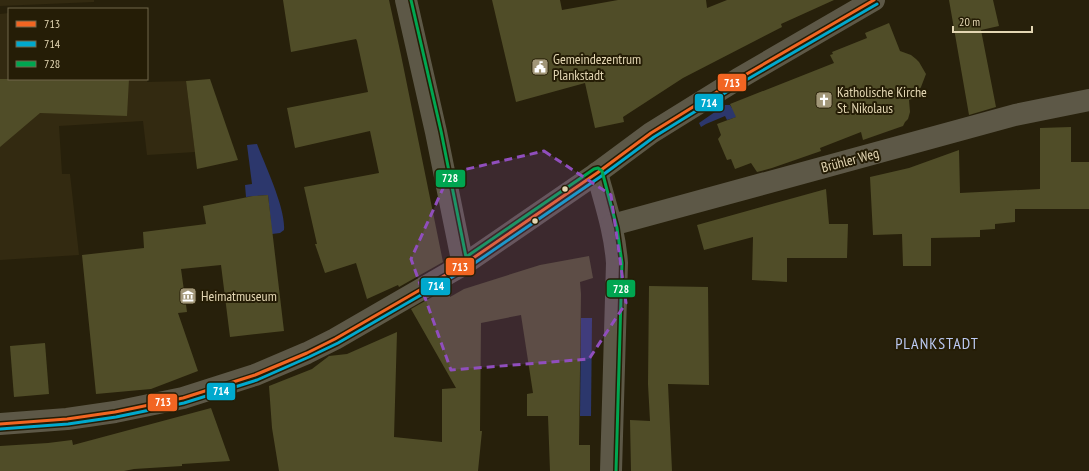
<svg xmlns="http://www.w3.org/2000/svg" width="1089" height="471" font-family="'PT Sans Narrow',sans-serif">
  <rect width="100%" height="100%" fill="#27200b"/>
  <!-- built -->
  <g fill="#332a11">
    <polygon points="0,0 94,0 94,2 0,6"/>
    <polygon points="9,13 9,79 147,79 147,82 186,81 195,152 147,155 143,121 59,126 62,174 70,174 79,255 0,260 0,14"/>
  </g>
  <!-- green -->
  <g fill="#2c376c">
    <polygon points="725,105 730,105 732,108 733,108 737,117 727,120 725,116 706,124 701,127 699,123"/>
    <path d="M257,144c8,21 29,65 27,86l-4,3 -8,1 -4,-39 -22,2 -1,-12 7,-1 -5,-39z"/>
    <polygon points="581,318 592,318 591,416 580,416"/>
  </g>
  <!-- building -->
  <g fill="#504d28">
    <polygon points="283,0 389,0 401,55 443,262 399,287 398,285 367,299 356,263 325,273 315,244 317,244 304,187 379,173 370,131 295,148 287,108 368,92 357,41 356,39 291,52"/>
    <polygon points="492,0 560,0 562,10 618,0 706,0 707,8 727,0 834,0 781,24 782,27 683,78 623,117 624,122 595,128 585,83 516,102"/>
    <polygon points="949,0 993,0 999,26 981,30 996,107 969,115"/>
    <polygon points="889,23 900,51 911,55 916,59 919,62 926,74 921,87 914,98 909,100 910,112 908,119 905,122 903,126 863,140 861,132 820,148 821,151 772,168 757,172 751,163 735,169 731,159 727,160 718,139 721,135 717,124 736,117 730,104 834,63 830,55 833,54 832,52 867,38 865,33"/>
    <polygon points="0,79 129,79 127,116 40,113 0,147"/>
    <polygon points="210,79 238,160 197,169 186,81"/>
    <polygon points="1071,127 1071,162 1089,162 1089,209 1015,209 1015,222 995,224 995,229 980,230 980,237 931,238 931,266 903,266 902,234 873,235 870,177 909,168 959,150 960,193 1040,189 1040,128"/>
    <polygon points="826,189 829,224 848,224 847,258 787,258 787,282 752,280 753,237 704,250 697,225"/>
    <polygon points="268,195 284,331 230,337 221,265 181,269 187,312 178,313 198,371 151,389 96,394 82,255 144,248 143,232 206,224 203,206 253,196"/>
    <polygon points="589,256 593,278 580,282 581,294 579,445 590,445 590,471 550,471 548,416 527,416 527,394 533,393 521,315 481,323 480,431 482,431 478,471 279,471 272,428 269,386 312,369 329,356 347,354 397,332 394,437 442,442 442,389 456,388 411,309 448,288 450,297 464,289 540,265"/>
    <polygon points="649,286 708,287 709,385 668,384 672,471 631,471 630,420 650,421 648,384"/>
    <polygon points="45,343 49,394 14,397 10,346"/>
    <polygon points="211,408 230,461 182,464 182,466 134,469 124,471 0,471 0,446 48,443 72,440 73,445"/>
  </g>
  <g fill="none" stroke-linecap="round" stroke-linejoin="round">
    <!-- minor -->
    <g stroke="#5d5847" stroke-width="22">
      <polyline points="406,0 436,132 463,265"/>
      <path d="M597,173c8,30 18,59 20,90l-6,208"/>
      <polyline points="612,225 1015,115 1089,100"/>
      <polyline points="0,424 67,419 115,412 183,398 255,375 307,353 335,339 463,265 597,173 651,133 738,79 874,0"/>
    </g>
    <!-- bus-1 casing -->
    <g stroke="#251d06" stroke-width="6">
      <polyline id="bus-1" points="0,424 67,419 115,412 183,398 255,375 307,353 335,339 463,265 597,173 651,133 738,79 874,0"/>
    </g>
    <!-- bus-2 casing -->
    <g stroke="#251d06" stroke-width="6">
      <polyline id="bus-2" points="0,429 68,424 116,417 184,403 257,380 309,357 338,343 466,269 600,177 654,137 741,83 877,4"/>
    </g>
    <!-- bus-3 casing -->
    <g stroke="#251d06" stroke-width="6">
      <polyline id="bus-3" points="411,0 441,131 466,257 594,169 598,168 602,171 617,228 622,263 616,471"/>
    </g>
    <!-- bus-1 -->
    <use href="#bus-1" stroke="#f26522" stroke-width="3"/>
    <!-- bus-2 -->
    <use href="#bus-2" stroke="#00a9ce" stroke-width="3"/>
    <!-- bus-3 -->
    <use href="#bus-3" stroke="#00a651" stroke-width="3"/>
  </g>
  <!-- marked area -->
  <path fill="#904ebd" fill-opacity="0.2" stroke="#904ebd" stroke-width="3" stroke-dasharray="8 5" stroke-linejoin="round" d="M544,151l67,44 15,108 -37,56 -138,11 -40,-111 39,-86z"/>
  <!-- icons -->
  <defs>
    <g id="civic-square" transform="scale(0.9)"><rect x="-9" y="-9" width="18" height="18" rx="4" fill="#a19678" stroke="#251d06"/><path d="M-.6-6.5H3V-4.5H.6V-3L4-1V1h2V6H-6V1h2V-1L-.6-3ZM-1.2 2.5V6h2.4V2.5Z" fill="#fff"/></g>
    <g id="church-square" transform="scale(0.9)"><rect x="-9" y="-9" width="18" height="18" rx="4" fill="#a19678" stroke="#251d06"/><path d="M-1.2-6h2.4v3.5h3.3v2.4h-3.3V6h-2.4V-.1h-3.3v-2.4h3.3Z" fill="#fff"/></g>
    <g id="museum-square" transform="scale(0.9)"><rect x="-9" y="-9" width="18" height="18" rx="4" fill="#a19678" stroke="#251d06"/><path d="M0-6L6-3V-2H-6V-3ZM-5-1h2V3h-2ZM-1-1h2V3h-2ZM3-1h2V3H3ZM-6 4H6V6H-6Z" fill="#fff"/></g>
  </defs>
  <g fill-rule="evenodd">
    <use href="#civic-square" x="540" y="67"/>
    <use href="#church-square" x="824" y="100"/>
    <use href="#museum-square" x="188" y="296"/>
  </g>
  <!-- markers -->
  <g fill="#e3d6b3" stroke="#251d06" stroke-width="1.5">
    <circle cx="565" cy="189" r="3.5"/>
    <circle cx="535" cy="221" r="3.5"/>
  </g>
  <g text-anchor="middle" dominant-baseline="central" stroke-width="4" stroke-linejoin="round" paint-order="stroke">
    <!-- poi labels -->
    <g font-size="14" fill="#e3d6b3" stroke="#251d06" text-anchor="start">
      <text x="553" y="59">Gemeindezentrum<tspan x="553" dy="16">Plankstadt</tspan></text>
      <text x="837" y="92">Katholische Kirche<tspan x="837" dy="16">St. Nikolaus</tspan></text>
      <text x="201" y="296">Heimatmuseum</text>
    </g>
    <!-- street labels -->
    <g font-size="14" fill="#e3d6b3" stroke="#251d06">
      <text transform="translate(850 160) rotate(-15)">Brühler Weg</text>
    </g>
    <!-- quarter labels -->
    <g font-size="16" letter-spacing="1" fill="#bbc9f2" stroke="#251d06">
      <text x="937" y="343">PLANKSTADT</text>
    </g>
  </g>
  <g stroke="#251d06" stroke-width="1.5">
    <rect x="717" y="73" width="30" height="19" rx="4" fill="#f26522"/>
    <rect x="694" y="93" width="30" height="19" rx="4" fill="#00a9ce"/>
    <rect x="435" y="169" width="31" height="19" rx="4" fill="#00a651"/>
    <rect x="445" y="257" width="30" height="19" rx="4" fill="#f26522"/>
    <rect x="420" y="277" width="31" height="19" rx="4" fill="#00a9ce"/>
    <rect x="606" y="279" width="30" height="19" rx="4" fill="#00a651"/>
    <rect x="206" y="382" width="30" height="19" rx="4" fill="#00a9ce"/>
    <rect x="147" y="393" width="31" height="19" rx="4" fill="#f26522"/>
  </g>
  <g font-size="11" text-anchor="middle" font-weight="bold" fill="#fff">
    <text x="732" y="87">713</text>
    <text x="709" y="107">714</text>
    <text x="450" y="182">728</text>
    <text x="460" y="271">713</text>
    <text x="436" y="290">714</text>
    <text x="621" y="293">728</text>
    <text x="221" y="395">714</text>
    <text x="163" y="406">713</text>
  </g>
  <!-- legend -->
  <rect x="8" y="8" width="140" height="72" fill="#251d06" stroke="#71674b"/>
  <rect x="16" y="21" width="20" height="6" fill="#f26522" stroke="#71674b"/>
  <text x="44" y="28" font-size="12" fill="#e3d6b3">713</text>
  <rect x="16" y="41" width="20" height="6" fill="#00a9ce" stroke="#71674b"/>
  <text x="44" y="48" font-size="12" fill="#e3d6b3">714</text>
  <rect x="16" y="61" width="20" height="6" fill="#00a651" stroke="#71674b"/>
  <text x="44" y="68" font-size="12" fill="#e3d6b3">728</text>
  <!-- scale -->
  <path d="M953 26v6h79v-6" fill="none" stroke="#e3d6b3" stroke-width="2"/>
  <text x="959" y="26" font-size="12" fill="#e3d6b3" stroke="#251d06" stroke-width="3" paint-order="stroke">20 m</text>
</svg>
